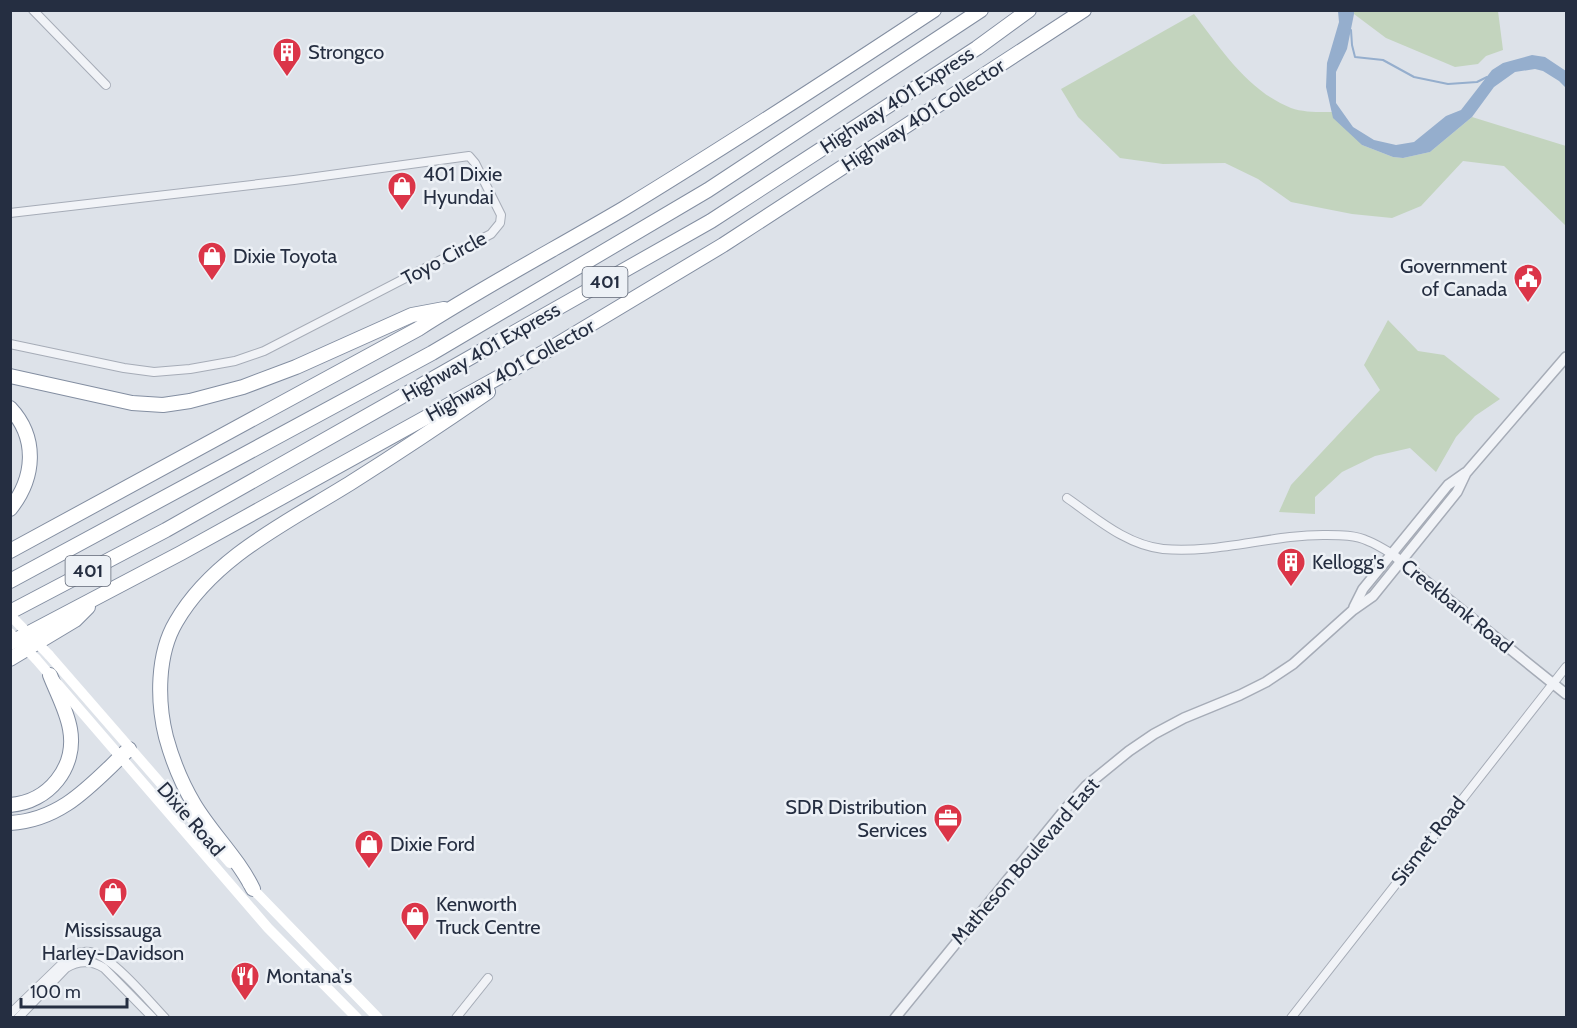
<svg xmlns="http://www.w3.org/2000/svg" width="1577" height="1028" font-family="Cabin,sans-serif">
  <rect width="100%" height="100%" fill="#dde2e9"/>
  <!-- green -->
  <g fill="#c3d4be">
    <polygon points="1354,11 1498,11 1503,50 1486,56 1478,64 1455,67 1386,38 1354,14"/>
    <path d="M1194,14c27,35 54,77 97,94 14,5 32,4 47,4l24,33 31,12 10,1 27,-6 42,-35 94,29v80l-62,-60 -41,-5 -42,45 -29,12 -40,-4 -61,-12 -33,-23 -33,-16 -62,1 -43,-6 -42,-41 -17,-28z"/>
    <polygon points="1388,320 1418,351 1444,355 1500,399 1475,416 1456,437 1436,472 1410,448 1375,456 1342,472 1315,497 1315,514 1279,512 1291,485 1380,390 1364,365"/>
  </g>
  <!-- water -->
  <polygon fill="#95aecd" points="1338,11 1354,11 1354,14 1347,49 1336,72 1336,103 1353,127 1374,140 1396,145 1414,142 1446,116 1461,110 1492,70 1503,63 1532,55 1545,57 1566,71 1566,88 1559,81 1543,71 1535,69 1515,72 1494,87 1472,117 1430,152 1403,158 1393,157 1362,145 1333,118 1326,87 1327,63 1339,22"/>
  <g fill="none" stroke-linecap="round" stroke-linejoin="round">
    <!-- stream -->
    <polyline stroke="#95aecd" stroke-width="2" points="1351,30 1352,45 1355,57 1383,60 1414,77 1448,84 1477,82 1487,77"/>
    <!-- minor casing -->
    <g stroke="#a6acb7" stroke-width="10">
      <g id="minor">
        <polyline points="33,10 106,85"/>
        <polyline points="10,213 294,180 469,156 475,163 501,215 500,223 491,234 264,351 235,361 190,369 154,372 124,368 10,344"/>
        <path d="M1067,498c29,20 59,47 96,51 55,5 110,-15 164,-14 13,0 29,0 41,6 8,3 16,8 24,13"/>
        <path d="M10,1014l57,-55c8,-6 17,-9 27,-6 21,7 55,48 71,65"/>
        <path d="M18,1018l48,-50c13,-8 25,-8 38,0l49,50"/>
        <polyline points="456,1018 488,978"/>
        <polyline points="1291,1018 1566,667"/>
      </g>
    </g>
    <!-- tertiary casing -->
    <g stroke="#a6acb7" stroke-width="12">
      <g id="tertiary">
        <polyline points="1392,554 1566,694"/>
        <polyline points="1354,607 1363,589 1448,485 1465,473"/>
        <polyline points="895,1018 1067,807 1086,786 1129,751 1154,734 1184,718 1240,695 1266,682 1293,664 1353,610 1373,596 1457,492 1466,473 1566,357"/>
      </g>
    </g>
    <!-- motorway casing -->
    <g stroke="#838ea1" stroke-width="16">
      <g id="motorway">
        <polyline points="10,376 132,403 163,405 190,401 243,387 296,367 412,315 444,309"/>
        <path d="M10,408c28,30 25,70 0,101"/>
        <path d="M10,551l408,-222c67,-43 137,-80 205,-120 105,-64 208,-131 311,-199"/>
        <polyline points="10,581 432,353 708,190 981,10"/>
        <polyline points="10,612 166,530 711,221 977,48 1029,10"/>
        <polyline points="10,643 181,553 548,350 723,245 1084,10"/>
        <polyline points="10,659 75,620 88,607"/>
        <path d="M10,805c39,-3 67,-38 60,-76 -3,-18 -13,-36 -20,-54"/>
        <path d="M10,823c54,-3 83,-41 119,-74"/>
        <path d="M253,889c-15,-31 -41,-55 -59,-85 -12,-20 -22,-45 -28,-67 -9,-36 -9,-83 10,-115 38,-66 114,-101 176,-140 46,-29 91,-59 136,-90"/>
      </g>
    </g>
    <!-- minor -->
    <use href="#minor" stroke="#f1f3f7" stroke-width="8"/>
    <!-- tertiary -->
    <use href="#tertiary" stroke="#f1f3f7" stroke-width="9"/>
    <!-- secondary -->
    <g stroke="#fff" stroke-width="10">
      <polyline points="49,655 230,863"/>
      <polyline points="36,659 268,928 357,1018"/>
      <polyline points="248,884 378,1018"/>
    </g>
    <!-- motorway -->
    <use href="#motorway" stroke="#fff" stroke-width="14"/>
    <!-- secondary-bridge -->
    <g stroke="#fff" stroke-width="10">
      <polyline points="10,615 49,655"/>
      <polyline points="10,633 36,659"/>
    </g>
  </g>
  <!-- icons -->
  <defs>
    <g id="building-pin" transform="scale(1.5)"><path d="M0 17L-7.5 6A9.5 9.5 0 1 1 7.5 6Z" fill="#db3548" stroke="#edf1f6"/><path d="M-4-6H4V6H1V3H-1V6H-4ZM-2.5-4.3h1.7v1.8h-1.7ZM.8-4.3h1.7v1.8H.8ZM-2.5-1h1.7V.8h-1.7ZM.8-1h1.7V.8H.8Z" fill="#fff"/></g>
    <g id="shop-pin" transform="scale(1.5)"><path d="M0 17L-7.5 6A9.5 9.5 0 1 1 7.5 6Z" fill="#db3548" stroke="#edf1f6"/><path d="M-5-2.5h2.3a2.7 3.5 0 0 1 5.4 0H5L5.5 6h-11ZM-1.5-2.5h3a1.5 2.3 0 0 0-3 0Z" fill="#fff"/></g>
    <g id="civic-pin" transform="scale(1.5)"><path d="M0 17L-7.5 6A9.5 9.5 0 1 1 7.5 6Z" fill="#db3548" stroke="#edf1f6"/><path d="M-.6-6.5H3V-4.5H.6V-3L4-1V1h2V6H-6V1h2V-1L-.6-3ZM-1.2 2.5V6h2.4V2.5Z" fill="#fff"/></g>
    <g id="office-pin" transform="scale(1.5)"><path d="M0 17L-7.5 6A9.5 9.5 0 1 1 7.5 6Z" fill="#db3548" stroke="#edf1f6"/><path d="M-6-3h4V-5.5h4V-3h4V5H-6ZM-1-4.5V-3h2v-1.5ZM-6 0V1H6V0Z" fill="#fff"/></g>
    <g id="restaurant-pin" transform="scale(1.5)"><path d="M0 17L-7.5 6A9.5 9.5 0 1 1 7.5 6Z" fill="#db3548" stroke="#edf1f6"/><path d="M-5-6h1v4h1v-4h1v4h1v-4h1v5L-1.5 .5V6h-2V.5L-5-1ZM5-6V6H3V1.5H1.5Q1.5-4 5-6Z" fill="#fff"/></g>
  </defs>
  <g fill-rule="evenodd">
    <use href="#building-pin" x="287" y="52"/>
    <use href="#shop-pin" x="402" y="186"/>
    <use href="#shop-pin" x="212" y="256"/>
    <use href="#civic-pin" x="1528" y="278"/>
    <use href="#building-pin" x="1291" y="562"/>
    <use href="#office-pin" x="948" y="818"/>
    <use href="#shop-pin" x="369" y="844"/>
    <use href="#shop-pin" x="113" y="892"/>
    <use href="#shop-pin" x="415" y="916"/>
    <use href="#restaurant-pin" x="245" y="976"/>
  </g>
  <g text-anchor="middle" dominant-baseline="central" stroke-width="5" stroke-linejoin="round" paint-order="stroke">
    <!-- shield labels -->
    <g fill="#edf1f6" stroke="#616877" stroke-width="1.5">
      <rect x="582.5" y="267" width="45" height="30" rx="4.5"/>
      <rect x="65.5" y="556" width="45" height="30" rx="4.5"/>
    </g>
    <g font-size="18" font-weight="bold" fill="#252e41">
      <text x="605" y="282">401</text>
      <text x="88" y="571">401</text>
    </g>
    <!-- poi labels -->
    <g font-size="20" fill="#252e41" stroke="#edf1f6" text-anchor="start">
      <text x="308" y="52">Strongco</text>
      <text x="423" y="174">401 Dixie<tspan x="423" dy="23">Hyundai</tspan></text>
      <text x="233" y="256">Dixie Toyota</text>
      <text x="1507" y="266" text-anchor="end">Government<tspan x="1507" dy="23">of Canada</tspan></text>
      <text x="1312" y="562">Kellogg's</text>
      <text x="927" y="807" text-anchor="end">SDR Distribution<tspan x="927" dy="23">Services</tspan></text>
      <text x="390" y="844">Dixie Ford</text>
      <text x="436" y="904">Kenworth<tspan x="436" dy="23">Truck Centre</tspan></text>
      <text x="113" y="930" text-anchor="middle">Mississauga<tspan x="113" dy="23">Harley-Davidson</tspan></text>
      <text x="266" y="976">Montana's</text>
    </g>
    <!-- street labels -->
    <g font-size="20" fill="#252e41" stroke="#edf1f6">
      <text transform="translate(897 100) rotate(-33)">Highway 401 Express</text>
      <text transform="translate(923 115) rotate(-33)">Highway 401 Collector</text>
      <text transform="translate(444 258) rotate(-28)">Toyo Circle</text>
      <text transform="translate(481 352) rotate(-30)">Highway 401 Express</text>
      <text transform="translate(510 370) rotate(-29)">Highway 401 Collector</text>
      <text transform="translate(1457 606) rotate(39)">Creekbank Road</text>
      <text transform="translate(191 819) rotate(49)">Dixie Road</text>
      <text transform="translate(1428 841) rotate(-52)">Sismet Road</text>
      <text transform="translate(1025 861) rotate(-49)">Matheson Boulevard East</text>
    </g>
  </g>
  <!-- border -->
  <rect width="1577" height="1028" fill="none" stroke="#252e41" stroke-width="24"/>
  <!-- scale -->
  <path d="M21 998v9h106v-9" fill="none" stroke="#252e41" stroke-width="3"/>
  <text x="30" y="998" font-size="18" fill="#252e41" stroke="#edf1f6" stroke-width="4.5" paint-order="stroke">100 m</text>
</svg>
